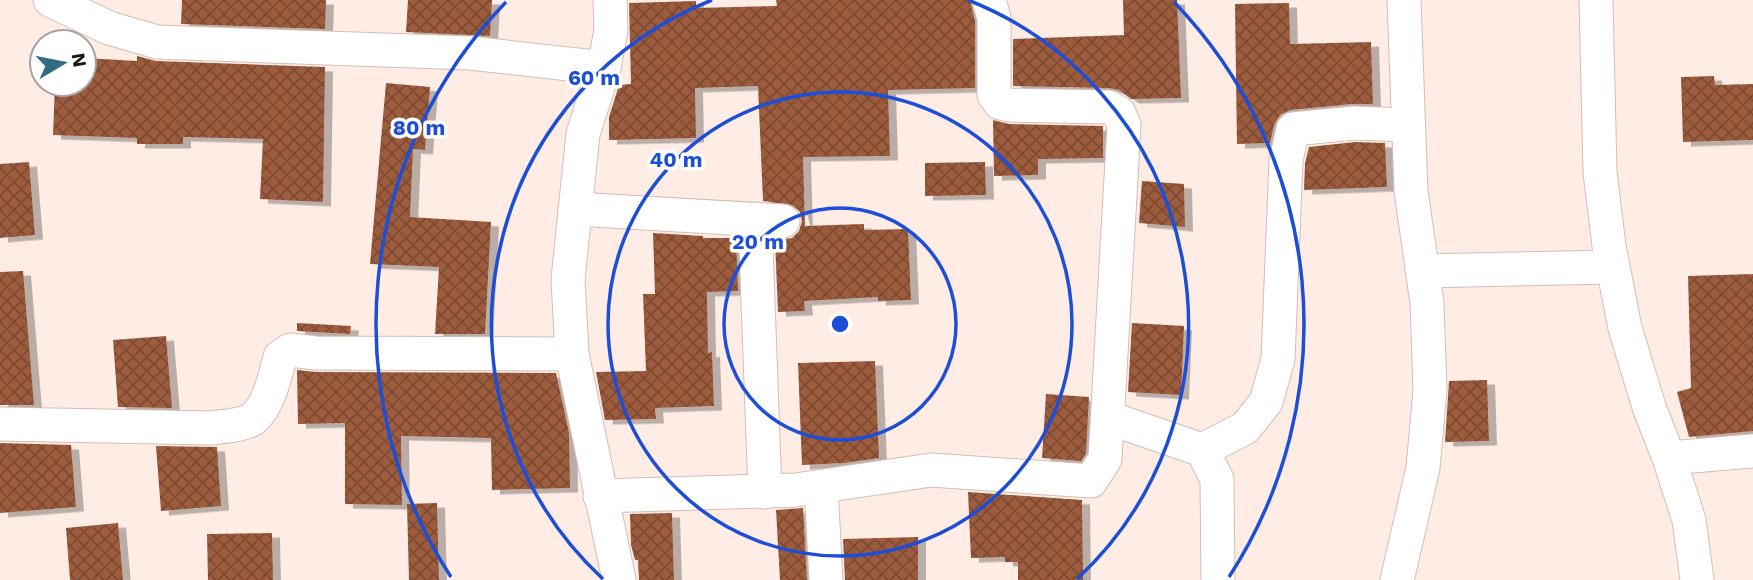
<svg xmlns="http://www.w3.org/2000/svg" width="1753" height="580" font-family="'Work Sans',sans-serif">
  <defs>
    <pattern id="building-cross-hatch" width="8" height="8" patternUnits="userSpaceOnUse" patternTransform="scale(1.75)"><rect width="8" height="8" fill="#9c5c3d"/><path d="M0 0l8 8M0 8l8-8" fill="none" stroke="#7f4b32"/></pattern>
    <filter id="shadow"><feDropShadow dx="8" dy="4.5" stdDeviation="0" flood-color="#0004"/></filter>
  </defs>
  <rect width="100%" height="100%" fill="#feece5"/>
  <!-- building -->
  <g fill="url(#building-cross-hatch)" filter="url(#shadow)">
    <polygon points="182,0 326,0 325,29 181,24"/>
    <polygon points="408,0 492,0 490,36 406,32"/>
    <polygon points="776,0 970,0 975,21 975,88 888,90 890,156 803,157 805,226 864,224 864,230 908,229 911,300 878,301 878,297 804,301 805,311 778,312 775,240 792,238 799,231 802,221 800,212 793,205 763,201 758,86 695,88 696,138 609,140 609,117 619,85 631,84 629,3 696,1 696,8 777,6"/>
    <polygon points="1123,0 1177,0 1181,98 1131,99 1119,90 1109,88 1013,86 1013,39 1124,35"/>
    <polygon points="1289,3 1290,44 1371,42 1373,104 1352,104 1290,110 1280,115 1274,125 1270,143 1237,144 1235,4"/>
    <polygon points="137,56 156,61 325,67 323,202 260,199 263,139 183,137 183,144 137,144 137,138 53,135 55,84 84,84 84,58 137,61"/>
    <polygon points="1714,76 1715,85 1753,84 1753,140 1683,142 1681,77"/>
    <polygon points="386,83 430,87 425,150 413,149 410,217 491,222 485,334 435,334 439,267 370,264"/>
    <polygon points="993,120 1009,124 1103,126 1103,158 1038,159 1038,175 994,176"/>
    <polygon points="1355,142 1385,143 1387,187 1304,190 1305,163 1309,147"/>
    <polygon points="29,162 35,235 0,238 0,164"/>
    <polygon points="985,162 986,195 925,196 925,163"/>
    <polygon points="1142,181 1184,184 1185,227 1139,223"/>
    <polygon points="653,233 703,236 703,238 736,238 738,291 707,292 708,353 712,352 714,406 655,408 656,419 605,420 596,372 646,371 643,294 655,294"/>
    <polygon points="23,271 34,405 0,405 0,272"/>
    <polygon points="1753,274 1753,431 1689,437 1677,392 1691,388 1688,276"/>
    <polygon points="297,323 351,326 350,334 297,331"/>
    <polygon points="1132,323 1184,326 1181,395 1128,392"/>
    <polygon points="166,336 172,408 118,407 113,340"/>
    <polygon points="875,361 879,458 844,463 802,465 798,363"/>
    <polygon points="297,370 316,372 556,373 569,433 570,488 492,490 491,438 401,436 402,505 345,504 345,423 298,424"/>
    <polygon points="1487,380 1489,441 1445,442 1449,381"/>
    <polygon points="1046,394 1089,397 1086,453 1081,461 1042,458"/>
    <polygon points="0,443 71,445 76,507 0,513"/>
    <polygon points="156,446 217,447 221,506 161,511"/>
    <polygon points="968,492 1082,500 1083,580 1018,580 1018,562 1005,562 1005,557 971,558"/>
    <polygon points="437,503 439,580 409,580 407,504"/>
    <polygon points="803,508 807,580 780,580 776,510"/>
    <polygon points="672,513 674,580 639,580 638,560 635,560 631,545 630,514"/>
    <polygon points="118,523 123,580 70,580 66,528"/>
    <polygon points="272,533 273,580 208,580 207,534"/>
    <polygon points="918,537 918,580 845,580 843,539"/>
  </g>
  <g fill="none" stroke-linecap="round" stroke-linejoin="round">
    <!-- minor casing -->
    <g stroke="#d3beb5" stroke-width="35">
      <g id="minor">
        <polyline points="50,0 109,28 157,42 470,53 604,68 611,30 610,0"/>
        <polyline points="1596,0 1600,172 1609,246 1625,328 1649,407 1669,458 1689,520 1697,580"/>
        <polyline points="604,68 583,134 568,279 572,354 619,580"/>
        <polyline points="575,209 783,221"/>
        <polyline points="755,219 765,492"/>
        <polyline points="1422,271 1613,267"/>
        <polyline points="1109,418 1202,450 1217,479 1218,580"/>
        <path d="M0,424l211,4c12,-2 33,-2 43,-10 15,-13 21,-42 26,-61l10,-7 26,3 256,1"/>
        <polyline points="1202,450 1245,428 1266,402 1278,359 1286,160 1293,129 1354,123 1407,125"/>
        <polyline points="1669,458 1753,451"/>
        <polyline points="821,487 826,580"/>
        <polyline points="600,496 796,490 931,470 1091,481 1105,459 1124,125 1119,113 1109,107 1009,105 1000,103 994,95 994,18 989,0"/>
        <polyline points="1397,580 1423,468 1430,390 1427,303 1411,191 1404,0"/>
      </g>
    </g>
    <!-- minor -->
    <use href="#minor" stroke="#fff" stroke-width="33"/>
  </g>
  <!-- distance rings -->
  <g fill="none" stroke="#1d4ed8" stroke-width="3.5">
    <circle cx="840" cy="324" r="116"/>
    <circle cx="840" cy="324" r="232"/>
    <path d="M603 579A348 348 0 0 1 712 0M968 0A348 348 0 0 1 1077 579"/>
    <path d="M451 577A464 464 0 0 1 506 2M1174 2A464 464 0 0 1 1229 577"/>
  </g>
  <circle cx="840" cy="324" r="10" fill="#1d4ed8" stroke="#fff" stroke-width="3.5"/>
  <g font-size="21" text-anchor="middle" font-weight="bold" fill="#1d4ed8" stroke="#fff" stroke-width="7" stroke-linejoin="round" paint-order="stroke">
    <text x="594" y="85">60 m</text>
    <text x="419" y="135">80 m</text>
    <text x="676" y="167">40 m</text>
    <text x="758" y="249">20 m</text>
  </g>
  <!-- north arrow -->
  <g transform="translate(63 63) rotate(80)"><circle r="33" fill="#ffffff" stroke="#a5a2a1" stroke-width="2"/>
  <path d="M0-5L12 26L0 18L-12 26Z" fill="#306d83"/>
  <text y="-10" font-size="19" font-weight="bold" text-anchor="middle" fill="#1d1613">N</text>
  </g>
</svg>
